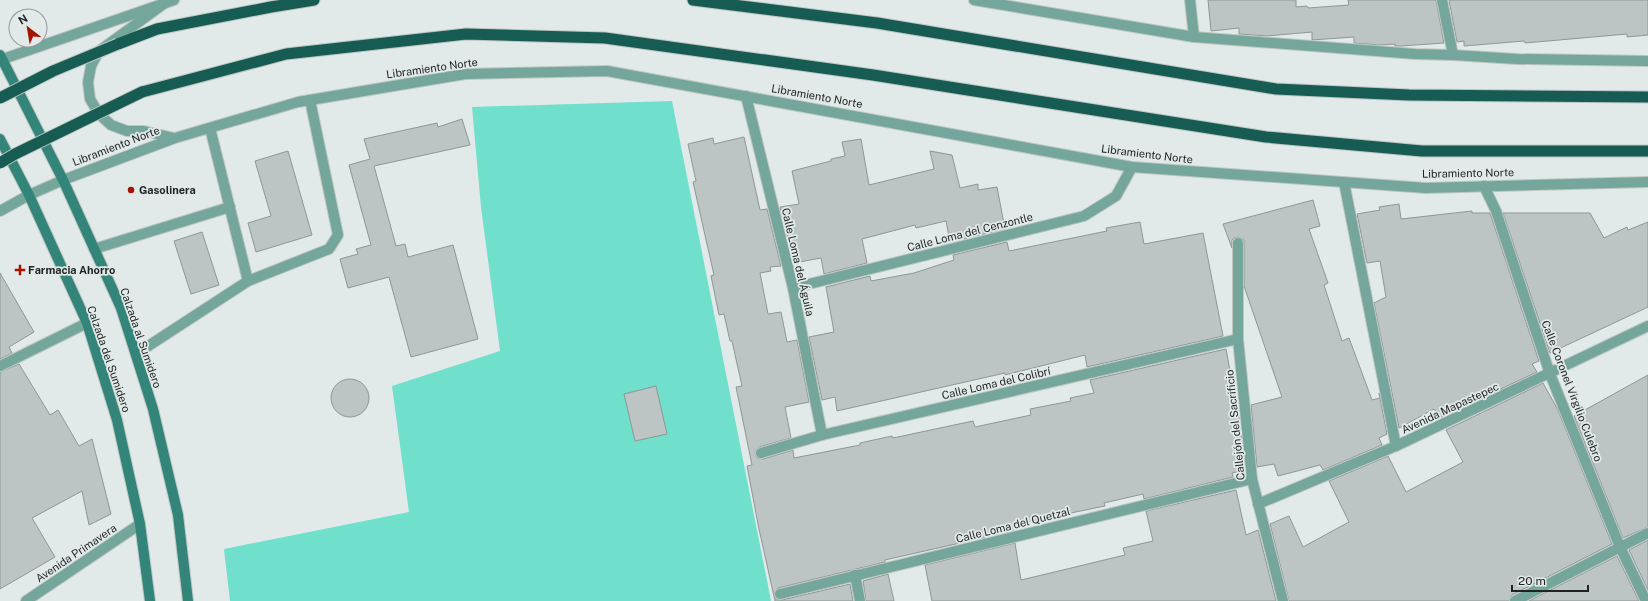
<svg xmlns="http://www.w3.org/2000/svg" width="1648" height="601" font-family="'Public Sans',sans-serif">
  <rect width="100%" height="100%" fill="#e1eae8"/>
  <!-- green -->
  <polygon fill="#70dfcc" points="672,101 771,601 230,601 224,549 409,512 392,386 500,351 481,207 472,107"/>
  <!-- building -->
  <g fill="#bcc5c3" stroke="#8e9795">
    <polygon points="1208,0 1296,0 1296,7 1307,6 1308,8 1349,5 1348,0 1436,0 1444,43 1401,46 1395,46 1395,44 1380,45 1354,43 1354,37 1312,40 1312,32 1267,36 1239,34 1239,28 1211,31"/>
    <polygon points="1449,0 1648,0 1648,35 1627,37 1627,34 1525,43 1524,41 1464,46 1464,41 1457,42"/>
    <polygon points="462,119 470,145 374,166 396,246 405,244 408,257 453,245 478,339 411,357 389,277 348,288 340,259 358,254 356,249 371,245 349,165 370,159 364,139 437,123 438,127"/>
    <polygon points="744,137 760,210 767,209 781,266 770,267 771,271 760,273 768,314 781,312 787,342 797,340 809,402 785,407 791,438 759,447 755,452 757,458 763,459 793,450 794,458 860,445 860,443 892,436 893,438 973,421 975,427 1031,415 1030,409 1071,401 1070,398 1094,393 1090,380 1226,349 1237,409 1238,409 1245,470 1232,473 1233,477 1144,499 1143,494 1104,503 1105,506 1012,525 1013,531 885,560 885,562 778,588 774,593 776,599 782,600 850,584 853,601 775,601 759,529 747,466 752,465 736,387 742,386 732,341 730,341 724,314 719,315 711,276 714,275 693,182 696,181 688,144 713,138 714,144"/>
    <polygon points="861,139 869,185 934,169 930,151 952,155 960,188 978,184 978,190 997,187 1005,229 950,242 946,221 916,228 915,225 862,239 867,263 824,274 821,258 794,263 780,207 799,204 792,171 831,161 831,159 845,156 842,142"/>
    <polygon points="288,151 312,235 256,252 248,223 271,216 255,161"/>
    <polygon points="1313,200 1320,226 1309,229 1328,283 1324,285 1342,341 1349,338 1372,400 1380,398 1379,393 1387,434 1379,438 1382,445 1323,470 1320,465 1278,476 1274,464 1257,467 1251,405 1282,397 1244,286 1244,240 1238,237 1234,238 1232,240 1232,248 1223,224"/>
    <polygon points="1399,204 1401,219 1472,211 1472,213 1490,213 1539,361 1532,364 1537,372 1439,418 1434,409 1399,428 1374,303 1386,297 1380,261 1367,263 1357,214 1380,210 1379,207"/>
    <polygon points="1503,213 1590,213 1604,238 1627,227 1628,230 1648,222 1648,307 1550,353"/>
    <polygon points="1140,222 1144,244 1203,233 1223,336 1087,367 1085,355 1005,375 1005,373 837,411 835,397 822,400 809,337 834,332 826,287 870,276 871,281 914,273 954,260 953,255 1007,242 1009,251 1107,231 1106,228"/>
    <polygon points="202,232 219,285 191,294 174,241"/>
    <polygon points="0,273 34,332 9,347 12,353 0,359"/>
    <polygon points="19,364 50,415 58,410 79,446 92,439 111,514 89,525 82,491 32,518 55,557 0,589 0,372"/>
    <polygon points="1648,375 1648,527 1623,538 1574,416"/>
    <circle cx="350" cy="398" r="19"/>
    <polygon points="1543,383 1558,410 1612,544 1512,595 1509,601 1289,601 1270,524 1289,516 1303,547 1349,522 1329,481 1388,456 1406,492 1463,462 1446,430"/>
    <polygon points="656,386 667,434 635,441 624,394"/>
    <polygon points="1236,490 1246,535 1258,530 1276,601 932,601 925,565 1015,543 1021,580 1067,569 1125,555 1123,548 1153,541 1146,511"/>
    <polygon points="1648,540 1648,590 1629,550"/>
    <polygon points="1617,556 1639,601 1529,601"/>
    <polygon points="888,574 894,601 866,601 863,581"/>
  </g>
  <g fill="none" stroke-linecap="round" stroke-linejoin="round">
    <!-- service casing -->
    <g stroke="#bec6c4" stroke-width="12">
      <g id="service">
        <polyline points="94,249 230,207"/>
        <polyline points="248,281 329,249 338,235 310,100"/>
        <polyline points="136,354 248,281 210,128"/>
      </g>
    </g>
    <!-- minor casing -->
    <g stroke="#bec6c4" stroke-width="12">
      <g id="minor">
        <polyline points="1190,0 1194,37"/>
        <polyline points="1442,0 1453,55"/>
        <polyline points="746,96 793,288 822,435"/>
        <polyline points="1344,182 1396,446"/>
        <polyline points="1484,186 1496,211 1550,374 1620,547 1646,601"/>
        <polyline points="1238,243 1238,339 1252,479 1283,601"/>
        <polyline points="793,288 1084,216 1116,196 1132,167"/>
        <polyline points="0,366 87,323"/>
        <polyline points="761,453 822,435 1238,339"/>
        <polyline points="1258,504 1396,446 1648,326"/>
        <polyline points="855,575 860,601"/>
        <polyline points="780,594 1252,479"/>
        <polyline points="26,601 140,524"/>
        <polyline points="1515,601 1648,533"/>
      </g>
    </g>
    <!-- tertiary casing -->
    <g stroke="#bec6c4" stroke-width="12">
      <g id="tertiary">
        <polyline points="974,0 1194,37 1415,54 1453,55 1517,59 1648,61"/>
        <polyline points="165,3 99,51 91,66 88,82 90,99 99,114 111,125 127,131 144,131 174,138"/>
        <polyline points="0,60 174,0"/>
        <polyline points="0,211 29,195 63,180 175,138 298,102 465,74 607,71 1132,167 1426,188 1648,182"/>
      </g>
    </g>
    <!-- secondary casing -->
    <g stroke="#bec6c4" stroke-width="12">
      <g id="secondary">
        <polyline points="0,55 63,180 121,308 153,409 178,515 188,601"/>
        <polyline points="0,139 29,195 87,323 117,420 140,524 150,601"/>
      </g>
    </g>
    <!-- trunk casing -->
    <g stroke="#bec6c4" stroke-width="13">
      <g id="trunk">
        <polyline points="693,0 877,23 1276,89 1409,95 1648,97"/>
        <polyline points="118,44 157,29 271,7 314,0"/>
        <polyline points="142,92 286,54 466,34 605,38 873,75 1266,137 1422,151 1648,151"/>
      </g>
    </g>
    <!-- service -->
    <use href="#service" stroke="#74a69c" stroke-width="10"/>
    <!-- minor -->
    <use href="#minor" stroke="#74a69c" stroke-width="10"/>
    <!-- tertiary -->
    <use href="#tertiary" stroke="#74a69c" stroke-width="10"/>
    <!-- secondary -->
    <use href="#secondary" stroke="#328578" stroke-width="10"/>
    <!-- trunk -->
    <use href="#trunk" stroke="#165c52" stroke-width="11"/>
    <!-- trunk-bridge casing -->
    <g stroke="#bec6c4" stroke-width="13" stroke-linecap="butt">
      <g id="trunk-bridge">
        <polyline points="0,98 53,71 118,44"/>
        <polyline points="0,163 15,154 142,92"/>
      </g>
    </g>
    <!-- trunk-bridge -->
    <use href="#trunk-bridge" stroke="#165c52" stroke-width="11"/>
  </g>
  <!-- markers -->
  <g fill="#a61401" stroke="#e1eae8" stroke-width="1.5">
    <circle cx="131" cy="190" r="4"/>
    <path d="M18 264h4v4h4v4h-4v4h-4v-4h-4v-4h4z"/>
  </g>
  <g text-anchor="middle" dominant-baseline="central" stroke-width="3.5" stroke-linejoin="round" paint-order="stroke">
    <!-- street labels -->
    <g font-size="11" fill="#1f2222" stroke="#e1eae8">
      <text transform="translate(432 68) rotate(-8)">Libramiento Norte</text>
      <text transform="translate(817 96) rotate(10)">Libramiento Norte</text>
      <text transform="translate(116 146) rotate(-21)">Libramiento Norte</text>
      <text transform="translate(1147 154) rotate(7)">Libramiento Norte</text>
      <text transform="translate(1468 173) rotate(-1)">Libramiento Norte</text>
      <text transform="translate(970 232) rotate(-14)">Calle Loma del Cenzontle</text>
      <text transform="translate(798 262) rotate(77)">Calle Loma del Águila</text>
      <text transform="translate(141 338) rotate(71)">Calzada al Sumidero</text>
      <text transform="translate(109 359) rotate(71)">Calzada del Sumidero</text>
      <text transform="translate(996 383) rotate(-13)">Calle Loma del Colibrí</text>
      <text transform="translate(1572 391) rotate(69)">Calle Coronel Virgilio Culebro</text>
      <text transform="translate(1450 408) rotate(-25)">Avenida Mapastepec</text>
      <text transform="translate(1235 425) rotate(-96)">Callejón del Sacrificio</text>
      <text transform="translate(1013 525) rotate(-14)">Calle Loma del Quetzal</text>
      <text transform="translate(76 553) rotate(-34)">Avenida Primavera</text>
    </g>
    <!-- poi labels -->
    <g font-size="11" font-weight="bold" fill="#1f2222" stroke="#e1eae8" text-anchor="start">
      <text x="139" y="190">Gasolinera</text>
      <text x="28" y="270">Farmacia Ahorro</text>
    </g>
  </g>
  <!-- north arrow -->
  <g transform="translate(28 28) rotate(329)"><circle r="19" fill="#e1eae8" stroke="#939a99"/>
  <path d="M0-3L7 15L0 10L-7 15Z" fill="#a61401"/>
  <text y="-6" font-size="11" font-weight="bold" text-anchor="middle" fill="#1f2222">N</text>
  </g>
  <!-- scale -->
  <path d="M1512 585v6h76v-6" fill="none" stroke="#1f2222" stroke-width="2"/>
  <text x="1518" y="585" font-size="12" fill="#1f2222" stroke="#e1eae8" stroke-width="3" paint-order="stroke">20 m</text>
</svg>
